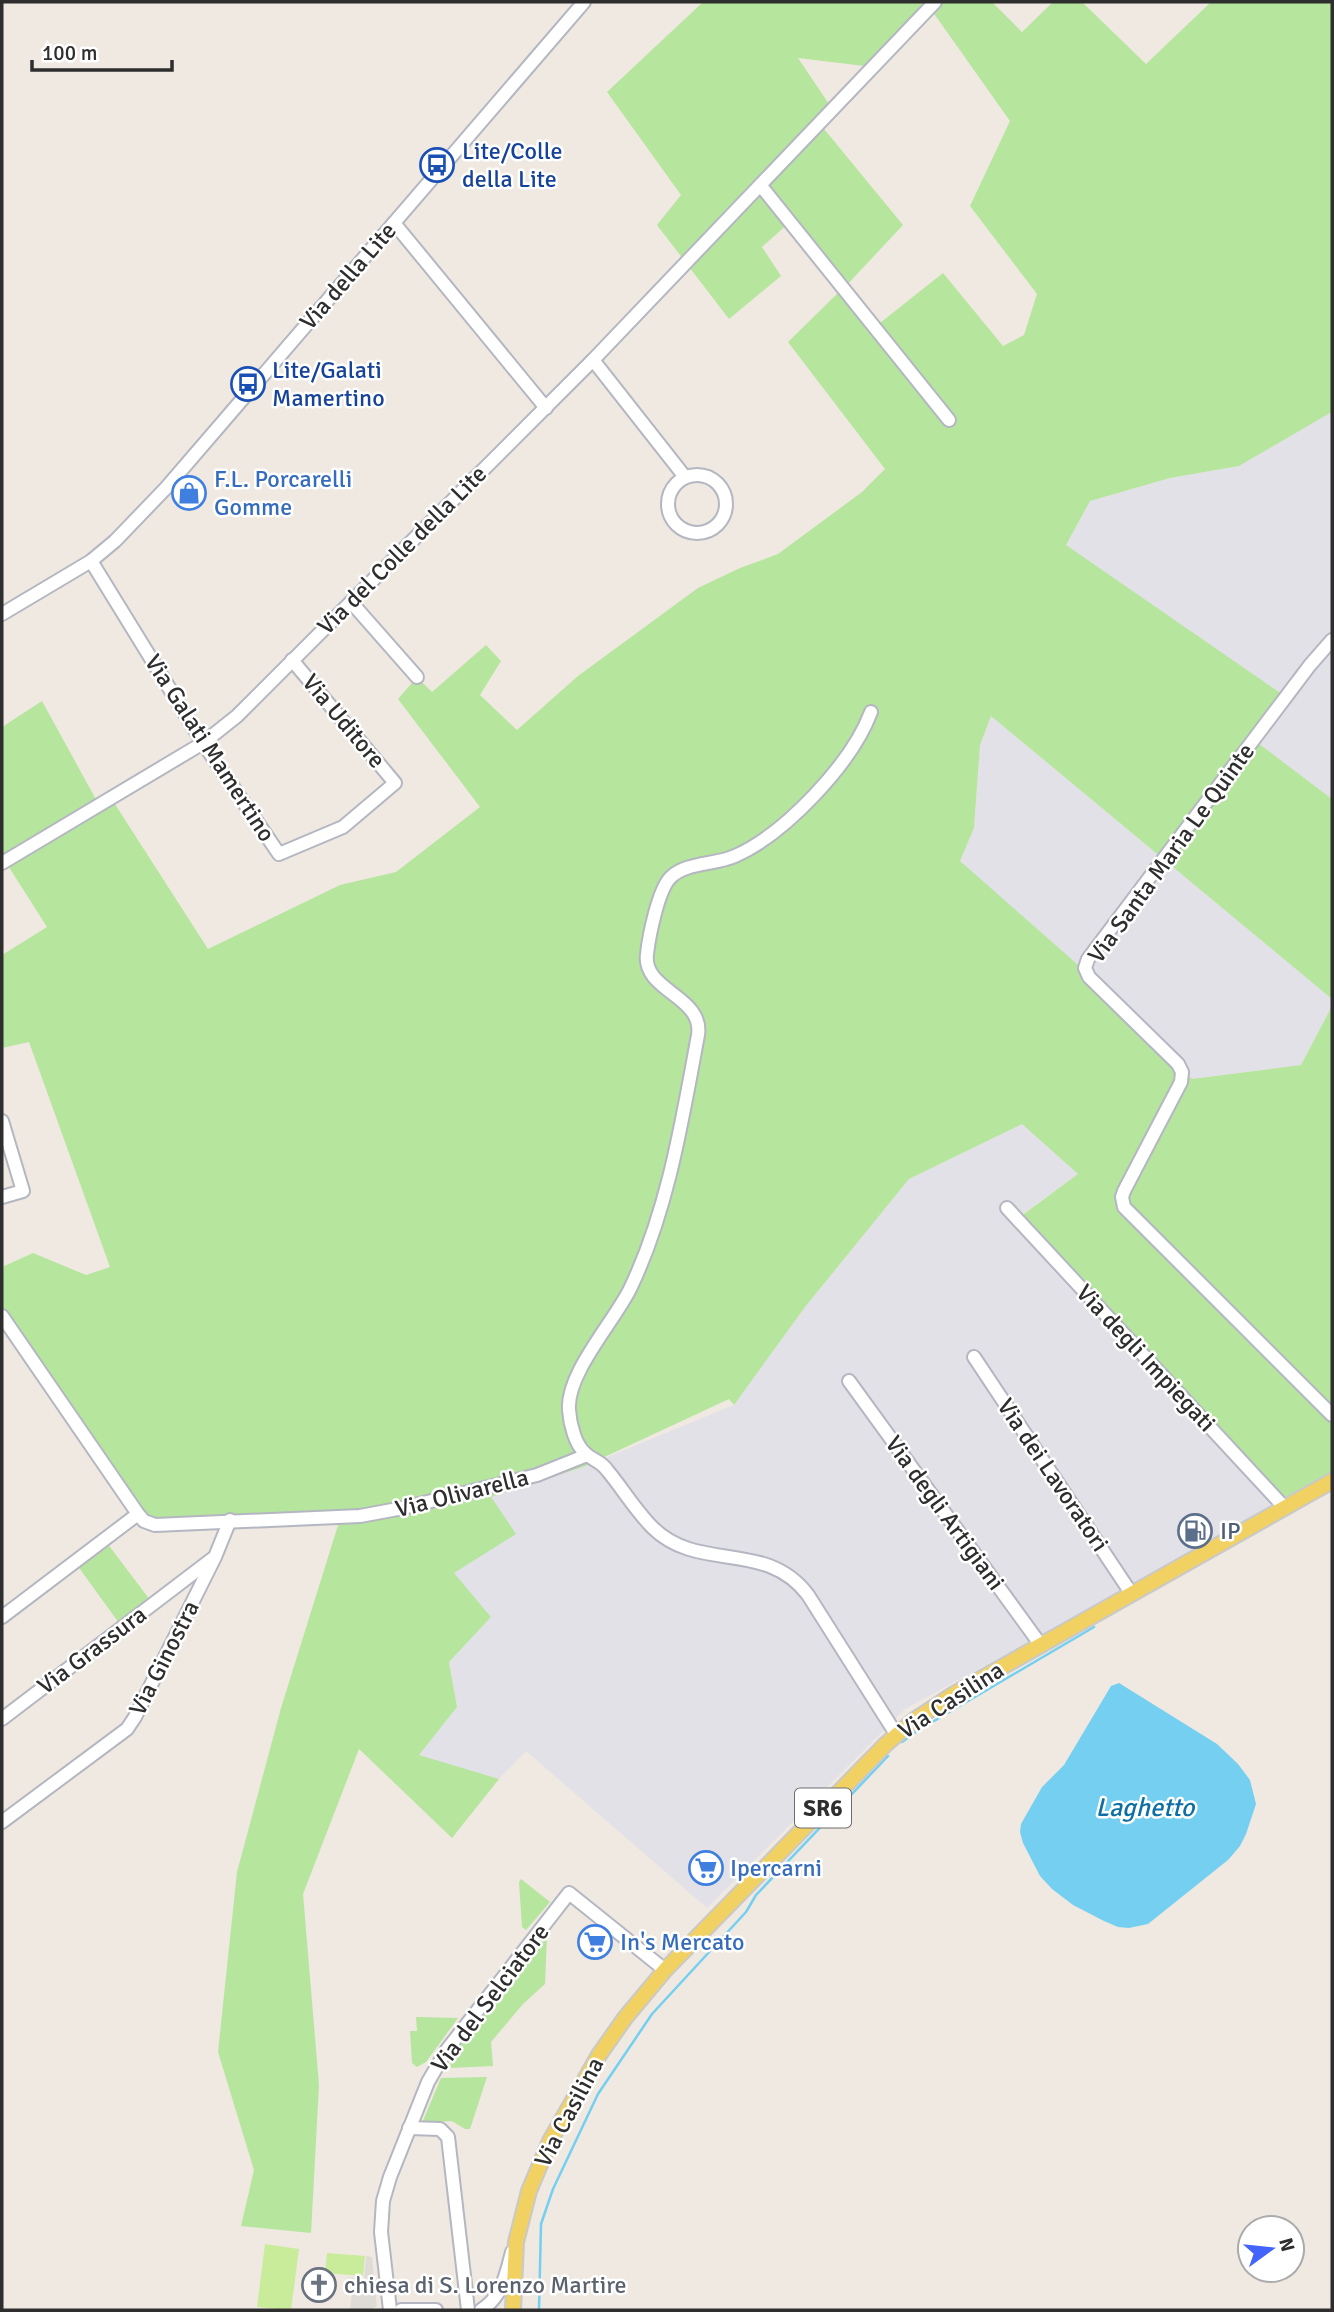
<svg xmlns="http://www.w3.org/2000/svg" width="1334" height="2312" font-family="Signika,sans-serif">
  <rect width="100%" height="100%" fill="#efe9e1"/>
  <!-- industrial -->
  <g fill="#e3e1e8">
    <polygon points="1330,413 1332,415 1332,799 1254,740 1066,545 1090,501 1170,478 1239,466"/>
    <polygon points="991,716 1332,999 1332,1006 1301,1065 1192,1079 960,861 974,828 980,745"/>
    <polygon points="1022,1124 1078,1174 1017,1218 1275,1503 1133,1585 905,1709 707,1908 526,1751 499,1779 418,1756 457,1707 449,1662 491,1617 453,1573 491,1497 583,1467 734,1405 805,1307 909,1179"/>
  </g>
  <!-- green -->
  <g fill="#b6e59e" fill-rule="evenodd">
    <path d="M703,2h289l30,30 31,-30h29l64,62 65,-62h121v413l-2,-2 -91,53 -69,12 -80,23 -24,44 220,152 -32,43 78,59v200l-341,-283 -11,29 -6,83 -14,33 126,111 106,107 109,-14 31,-59v470l-51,25 -264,-282 61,-45 -56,-50 -113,55 -104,128 -71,98 -5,-6 -146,68 -92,30 25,37 -62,39 37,44 -42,45 8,45 -38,48 80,24 -47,59 -93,-89 -56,145 16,191 -8,148 -70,-7 13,-56 -36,-118 19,-180 44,-164 58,-186 -184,3 -17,-11 -136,-198v-49l31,-14 53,22 24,-8 -81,-225 -27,6v-93l45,-28 -42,-66 -3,2v-136l40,-26 57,104 12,-7 97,151 132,-64 56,-13 84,-65 -82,-108 19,-22 15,15 54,-47 15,16 -21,34 37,35 61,-54 120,-88 42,-20 38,-14 84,-62 23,-23 -97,-127 55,-54 -53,-66 -28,25 19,29 -52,43 -72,-94 24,-30 -74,-103zM930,8l80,113 -40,85 67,88 -13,41 -21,11 -60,-73 -68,54 -31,-39 59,-63 -83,-101 13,-14 -35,-52 75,9z"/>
    <polygon points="107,1543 150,1600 119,1623 77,1565"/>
    <polygon points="521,1879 550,1902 526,1930 522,1927 519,1882"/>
    <polygon points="547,1936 545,1984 523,2004 491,2042 493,2066 451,2068 450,2061 457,2050"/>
    <polygon points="416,2017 458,2018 426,2062 417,2067 412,2063 410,2031 417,2031"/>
    <polygon points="487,2077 470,2129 465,2129 452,2121 422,2123 441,2078"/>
  </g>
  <!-- pitch -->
  <g fill="#c9ec9a">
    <polygon points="265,2244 299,2249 291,2310 257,2307"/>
    <polygon points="327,2253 365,2256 363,2276 325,2273"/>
  </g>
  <!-- plaza -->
  <polygon fill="#dfdcd8" points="366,2256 372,2257 377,2306 370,2310 350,2310 352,2292 347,2291 348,2277 364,2279"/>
  <!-- water -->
  <polygon fill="#75cff0" points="1119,1683 1217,1744 1238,1764 1250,1780 1256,1804 1246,1834 1240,1846 1228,1860 1148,1924 1129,1928 1118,1927 1104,1921 1073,1905 1052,1889 1040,1876 1023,1843 1020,1832 1021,1824 1042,1787 1064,1765 1111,1686"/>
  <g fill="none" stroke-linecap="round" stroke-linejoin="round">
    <!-- stream -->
    <g stroke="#75cff0" stroke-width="2.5">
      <polyline points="902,1742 917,1731 1094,1627"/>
      <polyline points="539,2310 541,2224 553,2189 598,2094 652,2014 746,1912 756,1895 888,1756"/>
    </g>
    <!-- minor casing -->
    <g stroke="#b4b7c1" stroke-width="16">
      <g id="minor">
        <polyline points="761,186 949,420"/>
        <polyline points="394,223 546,408"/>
        <polyline points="593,360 685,477"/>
        <circle cx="697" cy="504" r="29"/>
        <polyline points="91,561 203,743 279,854 343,827 395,783 292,660"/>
        <polyline points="351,602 417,677"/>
        <polyline points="2,614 91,561 115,541 166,488 584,2"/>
        <polyline points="1332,640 1310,665 1088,959 1085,968 1089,977 1178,1064 1182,1072 1181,1082 1124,1191 1122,1197 1124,1207 1332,1415"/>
        <path d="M871,712c-19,51 -86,122 -136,144 -20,9 -50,6 -65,22 -12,13 -21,58 -23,76 -5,37 57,42 51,81 -16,86 -30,175 -68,254 -17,34 -64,85 -61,121 1,14 6,35 17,44 7,6 16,8 21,16 16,19 28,40 46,58 46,45 113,11 155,67l88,139"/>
        <polyline points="2,863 203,743 237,716 593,360 935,2"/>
        <polyline points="2,1121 23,1191 2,1197"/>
        <polyline points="1007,1208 1285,1508"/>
        <polyline points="2,1316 138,1514 144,1521 155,1525 360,1516 403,1508 537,1475 587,1455"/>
        <polyline points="974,1357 1131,1593"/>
        <polyline points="849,1381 1040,1644"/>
        <polyline points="2,1617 138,1514"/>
        <polyline points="2,1719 212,1559"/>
        <polyline points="2,1822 127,1729 135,1717 215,1557 230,1520"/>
        <polyline points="409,2128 440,2129 448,2137 468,2310"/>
        <polyline points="390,2310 381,2232 383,2201 390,2177 428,2082 446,2051 569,1893 665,1970"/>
        <polyline points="401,2310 436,2310"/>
        <path d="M481,2310c21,-13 25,-35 31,-58"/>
      </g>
    </g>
    <!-- major casing -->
    <g stroke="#c9c9c9" stroke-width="18">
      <polyline id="major" points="513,2310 516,2242 529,2191 550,2141 599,2055 625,2018 665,1970 886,1744 913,1721 954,1694 1332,1481"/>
    </g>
    <!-- minor -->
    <use href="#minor" stroke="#fff" stroke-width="12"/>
    <!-- major -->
    <use href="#major" stroke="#f2d163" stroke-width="14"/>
  </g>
  <!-- icons -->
  <defs>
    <g id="bus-ring" transform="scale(1.75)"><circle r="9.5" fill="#fff" stroke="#1a4fb4" stroke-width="1.5"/><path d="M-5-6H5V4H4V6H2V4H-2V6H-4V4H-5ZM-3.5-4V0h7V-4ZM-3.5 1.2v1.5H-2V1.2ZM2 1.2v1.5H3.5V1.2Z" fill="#1a4fb4"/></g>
    <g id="shop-ring" transform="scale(1.75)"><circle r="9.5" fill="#fff" stroke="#3f7fe0" stroke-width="1.5"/><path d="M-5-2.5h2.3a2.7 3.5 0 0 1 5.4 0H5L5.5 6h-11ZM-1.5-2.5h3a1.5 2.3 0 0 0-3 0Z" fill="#3f7fe0"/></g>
    <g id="fuel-ring" transform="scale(1.75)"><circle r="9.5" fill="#fff" stroke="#5c6f8a" stroke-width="1.5"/><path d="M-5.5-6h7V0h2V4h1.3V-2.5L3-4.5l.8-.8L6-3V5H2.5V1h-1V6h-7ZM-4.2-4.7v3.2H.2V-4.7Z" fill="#5c6f8a"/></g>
    <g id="supermarket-ring" transform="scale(1.75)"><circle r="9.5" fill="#fff" stroke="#3f7fe0" stroke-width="1.5"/><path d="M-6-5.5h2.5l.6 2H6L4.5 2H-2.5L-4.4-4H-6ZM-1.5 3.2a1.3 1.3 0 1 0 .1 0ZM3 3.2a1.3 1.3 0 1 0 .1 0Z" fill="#3f7fe0"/></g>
    <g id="church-ring" transform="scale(1.75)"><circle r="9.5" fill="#fff" stroke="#6b7280" stroke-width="1.5"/><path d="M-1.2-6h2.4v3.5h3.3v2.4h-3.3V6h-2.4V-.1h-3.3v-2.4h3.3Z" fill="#6b7280"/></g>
  </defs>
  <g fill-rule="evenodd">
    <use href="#bus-ring" x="437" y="165"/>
    <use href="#bus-ring" x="248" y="384"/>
    <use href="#shop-ring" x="189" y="493"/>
    <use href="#fuel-ring" x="1195" y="1531"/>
    <use href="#supermarket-ring" x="706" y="1868"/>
    <use href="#supermarket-ring" x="595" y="1942"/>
    <use href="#church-ring" x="319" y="2285"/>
  </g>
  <g text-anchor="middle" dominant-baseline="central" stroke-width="5" stroke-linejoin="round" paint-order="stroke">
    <!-- shield labels -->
    <rect fill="#fff" stroke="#6d6d6d" stroke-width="2" x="795" y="1788.5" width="56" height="39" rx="5"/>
    <g font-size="23" font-weight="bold" fill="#2e2e2e">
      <text x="823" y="1808">SR6</text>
    </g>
    <!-- transit labels -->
    <g font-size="24" fill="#164399" stroke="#fff" text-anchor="start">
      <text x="462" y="151">Lite/Colle<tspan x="462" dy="28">della Lite</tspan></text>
      <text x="272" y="370">Lite/Galati<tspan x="272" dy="28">Mamertino</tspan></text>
    </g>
    <!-- street labels -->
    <g font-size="24" fill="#2e2e2e" stroke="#fff">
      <text transform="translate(348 276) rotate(-49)">Via della Lite</text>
      <text transform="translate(402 550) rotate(-45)">Via del Colle della Lite</text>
      <text transform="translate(344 721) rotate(50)">Via Uditore</text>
      <text transform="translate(210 748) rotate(57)">Via Galati Mamertino</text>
      <text transform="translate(1171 853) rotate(-54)">Via Santa Maria Le Quinte</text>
      <text transform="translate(1146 1358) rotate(47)">Via degli Impiegati</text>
      <text transform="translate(1053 1475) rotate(56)">Via dei Lavoratori</text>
      <text transform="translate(462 1493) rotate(-14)">Via Olivarella</text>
      <text transform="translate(945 1513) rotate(54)">Via degli Artigiani</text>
      <text transform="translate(92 1650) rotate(-37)">Via Grassura</text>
      <text transform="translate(164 1658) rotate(-63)">Via Ginostra</text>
      <text transform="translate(951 1700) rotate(-33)">Via Casilina</text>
      <text transform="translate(490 1998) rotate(-53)">Via del Selciatore</text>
      <text transform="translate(569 2112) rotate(-62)">Via Casilina</text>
    </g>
    <!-- shop labels -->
    <g font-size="24" fill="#366cbe" stroke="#fff" text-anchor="start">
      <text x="214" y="479">F.L. Porcarelli<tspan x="214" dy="28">Gomme</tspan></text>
      <text x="730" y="1868">Ipercarni</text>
      <text x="620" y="1942">In's Mercato</text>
    </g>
    <!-- service labels -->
    <g font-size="24" fill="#4e5e75" stroke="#fff" text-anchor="start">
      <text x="1220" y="1531">IP</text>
    </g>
    <!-- worship labels -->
    <g font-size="24" fill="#5b616d" stroke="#fff" text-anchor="start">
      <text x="344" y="2285">chiesa di S. Lorenzo Martire</text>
    </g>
    <!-- water labels -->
    <g font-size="26" font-style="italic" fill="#0d6fa3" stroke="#fff">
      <text x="1145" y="1808">Laghetto</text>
    </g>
  </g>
  <!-- border -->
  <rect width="1334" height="2312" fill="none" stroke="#2e2e2e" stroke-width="7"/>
  <!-- north arrow -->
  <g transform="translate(1271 2249) rotate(75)"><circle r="33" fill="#ffffff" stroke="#ababab" stroke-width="2"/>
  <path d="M0-5L12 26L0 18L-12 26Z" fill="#4264fb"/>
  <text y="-10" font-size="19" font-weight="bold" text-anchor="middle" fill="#2e2e2e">N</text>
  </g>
  <!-- scale -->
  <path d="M32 60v10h140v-10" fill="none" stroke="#2e2e2e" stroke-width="3.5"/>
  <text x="42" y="60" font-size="21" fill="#2e2e2e" stroke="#ffffff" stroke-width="5" paint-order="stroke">100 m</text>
</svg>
